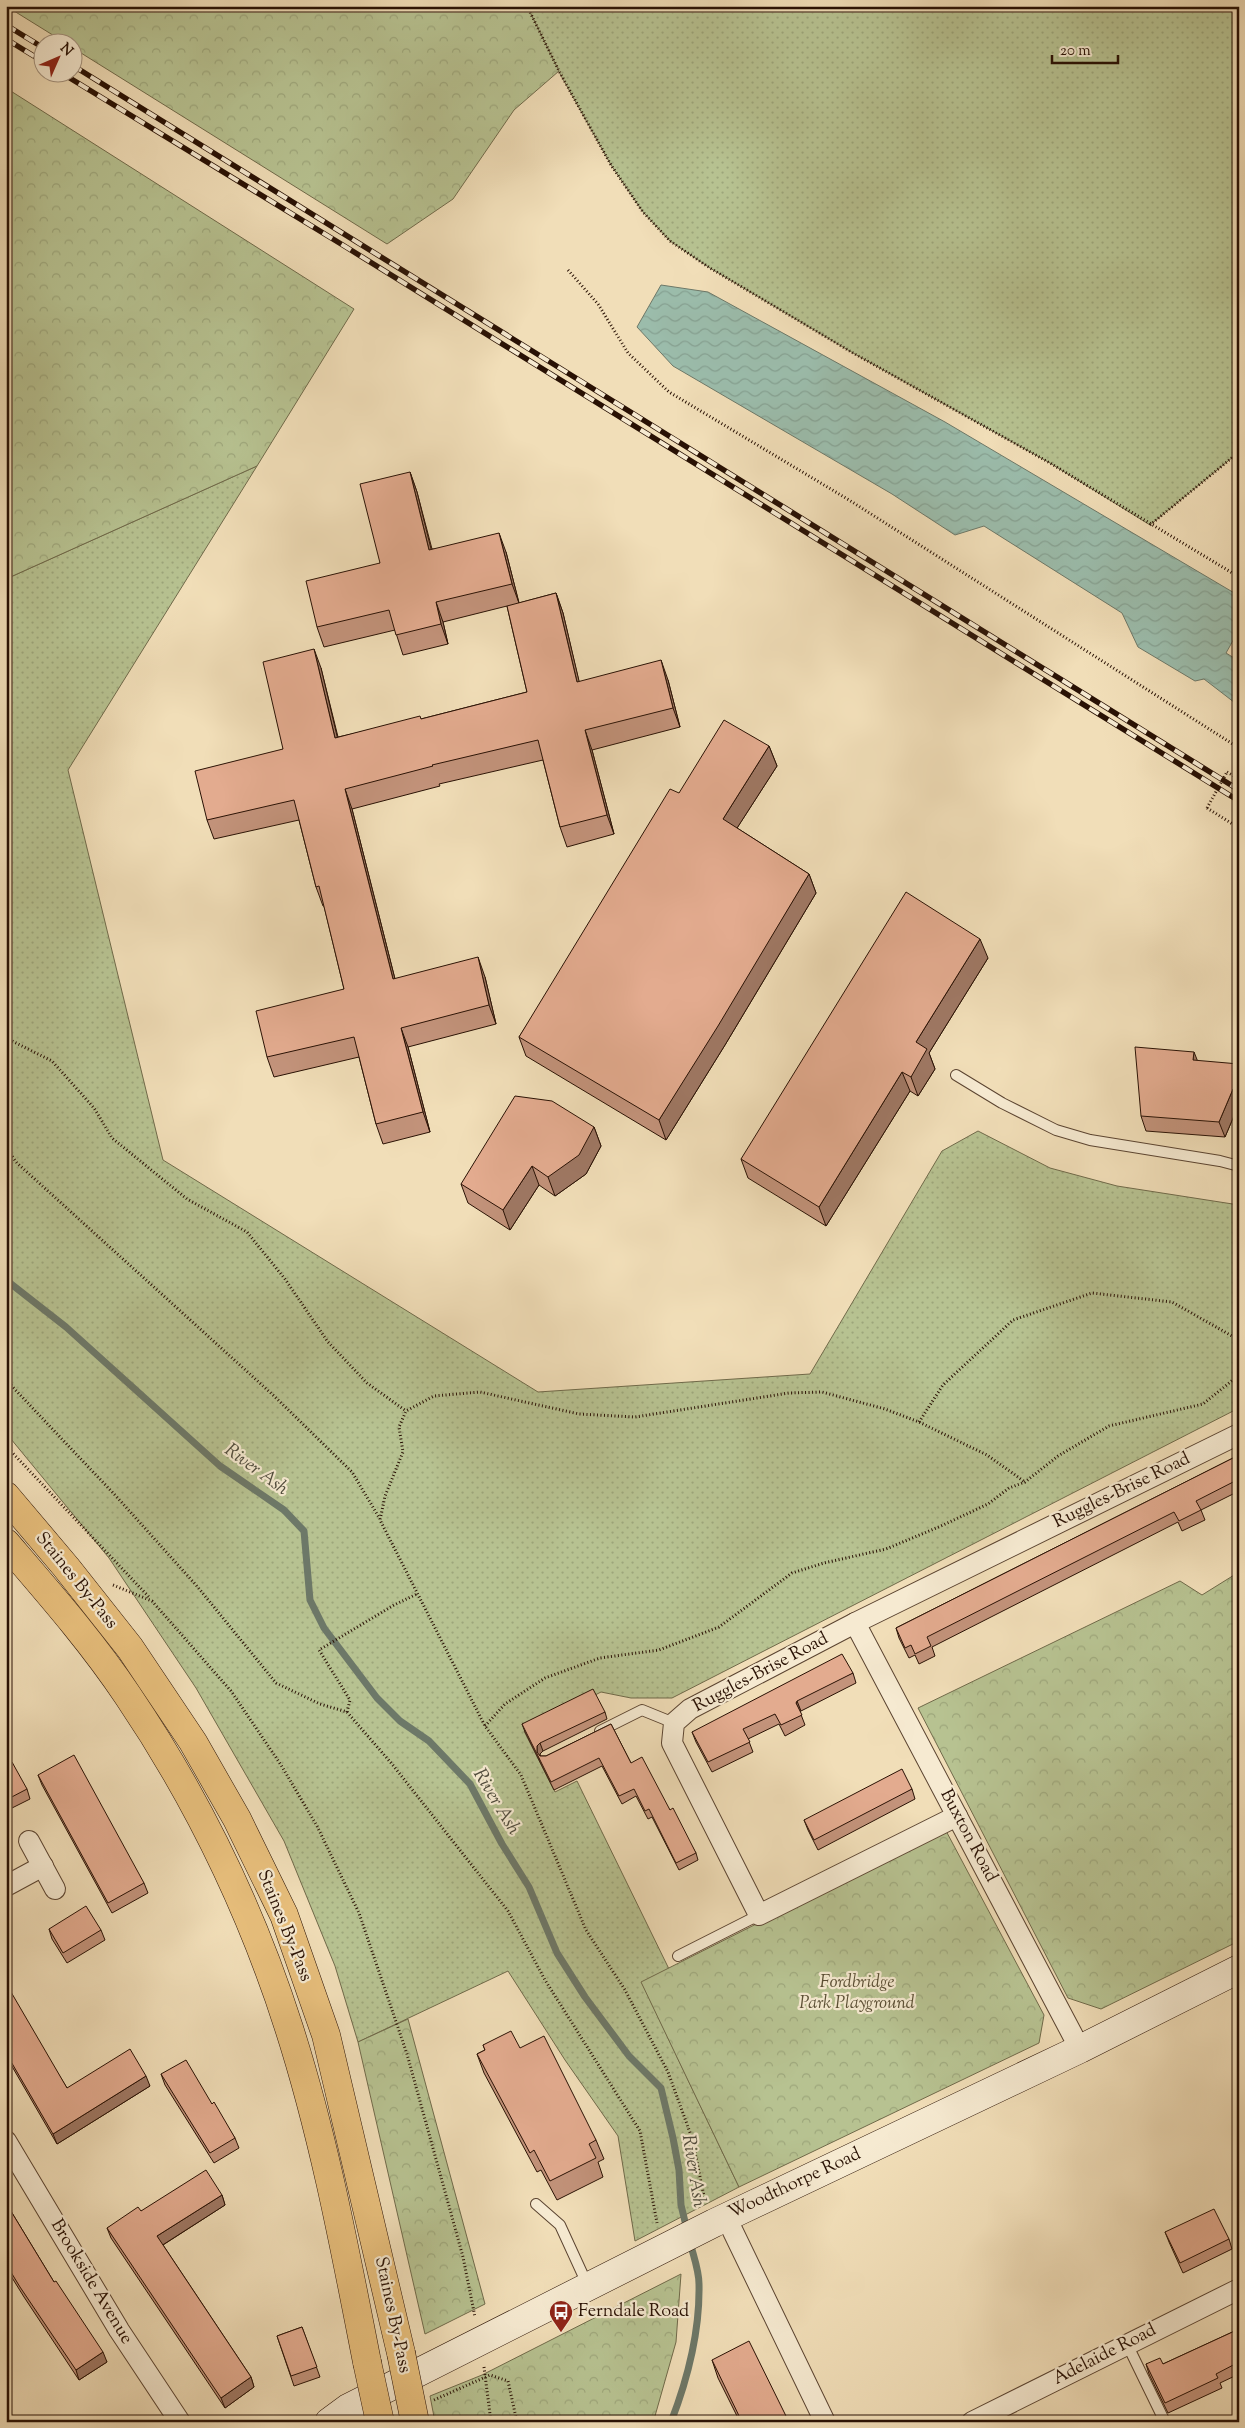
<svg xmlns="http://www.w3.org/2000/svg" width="1245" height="2428" font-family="'Sorts Mill Goudy',serif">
  <defs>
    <pattern id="grass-dots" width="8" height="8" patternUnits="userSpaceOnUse" patternTransform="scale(1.25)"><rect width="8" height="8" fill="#b7c291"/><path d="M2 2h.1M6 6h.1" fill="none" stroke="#9da67b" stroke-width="1.8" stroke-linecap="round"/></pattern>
    <pattern id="forest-crowns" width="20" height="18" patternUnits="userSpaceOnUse" patternTransform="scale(1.25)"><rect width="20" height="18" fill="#b7c291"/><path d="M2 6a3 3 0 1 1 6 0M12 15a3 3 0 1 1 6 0" fill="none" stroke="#9da67b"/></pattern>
    <pattern id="water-waves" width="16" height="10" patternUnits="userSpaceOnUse" patternTransform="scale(1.25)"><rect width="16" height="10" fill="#9bbcab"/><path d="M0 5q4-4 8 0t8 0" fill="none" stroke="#86a192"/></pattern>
  </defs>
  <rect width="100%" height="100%" fill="#f1deb8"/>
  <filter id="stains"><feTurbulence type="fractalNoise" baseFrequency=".004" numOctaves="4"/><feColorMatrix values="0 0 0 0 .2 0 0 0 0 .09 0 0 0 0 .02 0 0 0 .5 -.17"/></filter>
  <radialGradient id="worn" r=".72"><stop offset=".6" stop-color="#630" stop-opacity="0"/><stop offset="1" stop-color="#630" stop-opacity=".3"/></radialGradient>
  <!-- grass -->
  <g fill="url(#grass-dots)" stroke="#706a4a">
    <polygon points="527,6 1239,6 1239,452 1150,525 1050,463 853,353 710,268 670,241 643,212 611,165 559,72"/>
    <polygon points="257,466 68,770 163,1160 538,1392 810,1374 942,1151 978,1131 1050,1168 1117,1186 1239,1205 1239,1408 672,1698 631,1698 601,1692 524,1731 555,1792 577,1781 669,1969 642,1983 739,2187 635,2241 618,2136 565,2060 508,1971 358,2042 335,1966 284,1841 196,1688 109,1558 6,1433 6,579"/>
  </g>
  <!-- forest -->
  <g fill="url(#forest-crowns)" stroke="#706a4a">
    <polygon points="6,6 527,6 559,71 514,110 453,199 387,244 73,48 72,42 64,42"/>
    <polygon points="6,88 354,309 257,466 6,579"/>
    <polygon points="1239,1572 1239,1941 1101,2009 1068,1998 918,1708 1180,1581 1202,1595"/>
    <polygon points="945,1829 1044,2015 1039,2043 739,2187 641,1982"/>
    <polygon points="408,2019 485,2304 425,2334 358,2042"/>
    <polygon points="681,2274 676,2342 655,2416 651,2422 435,2422 430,2396 482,2375"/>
  </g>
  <!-- water -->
  <polygon fill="url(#water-waves)" stroke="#6d7868" points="661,285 708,292 945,422 1236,594 1239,597 1239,630 1226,653 1239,661 1239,706 1204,679 1195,681 1138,647 1122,613 984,526 955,535 892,494 673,366 637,327"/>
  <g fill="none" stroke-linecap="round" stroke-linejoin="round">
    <!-- stream -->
    <g stroke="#6d7868" stroke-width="7">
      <polyline points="6,1280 66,1327 220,1466 284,1510 304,1531 310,1600 324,1628 377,1698 400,1721 429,1741 470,1784 502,1844 529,1887 557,1953 585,1997 629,2056 661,2088 673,2138 679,2170 681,2205 687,2230"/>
      <path d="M671,2422c17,-44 29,-91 28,-138 0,-14 -6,-29 -9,-42"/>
    </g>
    <!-- lane casing -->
    <g stroke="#5b4431" stroke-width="12">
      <g id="lane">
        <polyline points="956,1075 1002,1103 1056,1130 1090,1140 1220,1161 1239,1166"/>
        <polyline points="600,1731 642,1710 674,1723"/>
        <polyline points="678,1956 759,1915"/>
        <polyline points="536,2204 560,2225 588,2286"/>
        <polyline points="1127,2344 1165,2422"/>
      </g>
    </g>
    <!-- street casing -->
    <g stroke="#5b4431" stroke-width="22">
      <g id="street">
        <polyline points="855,1623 1080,2049"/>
        <polyline points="957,1816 759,1915 672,1743 674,1723 690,1709 855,1623 1239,1434"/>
        <polyline points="29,1841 55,1889"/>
        <polyline points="6,1886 43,1866"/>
        <polyline points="6,2141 119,2330 180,2422"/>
        <polyline points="726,2217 825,2422"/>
        <polyline points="972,2422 1239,2289"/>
      </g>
    </g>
    <!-- secondary casing -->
    <g stroke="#291104" stroke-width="29">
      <polyline id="secondary" points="329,2422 348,2408 714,2223 1080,2049 1239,1969"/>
    </g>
    <!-- highway casing -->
    <g stroke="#291104" stroke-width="29">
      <g id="highway">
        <polyline points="6,1496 66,1567 130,1648 193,1742 237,1819 284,1915 326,2035 401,2353"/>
        <path d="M6,1543c42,49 86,99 122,153 69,102 124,216 161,332 35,109 56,222 78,334"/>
      </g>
    </g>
    <!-- path -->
    <g stroke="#291104" stroke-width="3" stroke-dasharray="1 2.5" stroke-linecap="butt">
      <polyline points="527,6 559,71 611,165 643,212 670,241 710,268 853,353 1050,463 1239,577"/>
      <polyline points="568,270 598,304 628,353 669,392 849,500 1239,748"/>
      <polyline points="1150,525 1239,452"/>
      <polyline points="1227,772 1239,779"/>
      <polyline points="1207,808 1239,828"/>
      <polyline points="6,1038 52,1061 94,1108 112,1138 187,1199 247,1232 285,1279 328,1342 367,1383 406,1411"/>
      <polyline points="6,1148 17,1163 273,1395 352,1472 380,1519"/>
      <polyline points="6,1380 115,1495 196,1585 276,1683 320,1704 347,1712 392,1764 508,1911 545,1980 640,2131 657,2223"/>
      <polyline points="919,1422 943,1385 1013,1320 1092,1293 1172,1302 1239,1340"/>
      <polyline points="6,1446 150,1598"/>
      <polyline points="113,1585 152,1601 231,1691 281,1765 317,1826 359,1913 407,2054 463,2257 475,2317"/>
      <polyline points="347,1712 350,1700 319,1650 394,1605 417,1594"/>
      <polyline points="485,1726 505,1704 545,1678 600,1658 659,1650 719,1627 792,1573 824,1563 886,1549 941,1526 988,1504 1009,1488 1025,1482 1058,1456 1109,1426 1203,1404 1239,1375"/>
      <polyline points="705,2201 692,2138 668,2072 625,1990 586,1930 521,1775 485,1726 380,1520 385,1496 403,1452 399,1427 406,1411 434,1396 480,1392 579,1414 635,1417 789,1393 822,1392 885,1409 919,1422 987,1455 1025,1482"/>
      <polyline points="484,2367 491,2422"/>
      <polyline points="434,2400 490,2375 508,2381 517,2422"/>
    </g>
    <!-- lane -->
    <use href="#lane" stroke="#f6ead1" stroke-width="10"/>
    <!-- street -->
    <use href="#street" stroke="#f6ead1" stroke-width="20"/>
    <!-- secondary -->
    <use href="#secondary" stroke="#f6ead1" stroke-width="28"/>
    <!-- highway -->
    <use href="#highway" stroke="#e8bf7c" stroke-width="28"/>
    <!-- rail casing -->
    <g stroke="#291104" stroke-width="5.5">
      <g id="rail">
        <polyline points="6,25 42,47"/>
        <polyline points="6,39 42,61"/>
        <polyline points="72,65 1239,790"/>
        <polyline points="60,72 346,247 1239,801"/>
      </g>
    </g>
    <!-- rail -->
    <use href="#rail" stroke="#f6ead1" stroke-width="4" stroke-dasharray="11" stroke-linecap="butt"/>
    <!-- highway-bridge casing -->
    <g stroke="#291104" stroke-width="29" stroke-linecap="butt">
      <g id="highway-bridge">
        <polyline points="401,2353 415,2422"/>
        <polyline points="367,2362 380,2422"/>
      </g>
    </g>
    <!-- path-bridge -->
    <polyline stroke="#291104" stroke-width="3" stroke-dasharray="1 2.5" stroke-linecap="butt" points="1207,808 1227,772"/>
    <!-- highway-bridge -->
    <use href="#highway-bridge" stroke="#e8bf7c" stroke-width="28"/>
  </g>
  <!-- wall -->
  <g fill="#c3937b" stroke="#291104">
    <polygon points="410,472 417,492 432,549 506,552 519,603 556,593 563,613 579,682 668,680 680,727 592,750 614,834 567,847 560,827 543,760 439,784 440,786 352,809 395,979 485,977 496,1024 408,1047 430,1132 383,1144 376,1124 359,1057 274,1077 267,1057 344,989 324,906 323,906 316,887 299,820 214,839 207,820 283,749 321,668 338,737 421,719 527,692 507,606 443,622 448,644 403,655 395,630 324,647 317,627 380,563"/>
    <polygon points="769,746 777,766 737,828 809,874 816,893 725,1045 666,1140 526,1056 519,1037 679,793"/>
    <polygon points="988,958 929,1053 935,1069 918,1096 910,1091 826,1226 748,1178 741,1159"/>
    <polygon points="1239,1064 1239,1104 1225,1137 1146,1131 1141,1116"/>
    <polygon points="594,1127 601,1146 586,1174 555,1196 539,1185 510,1230 468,1203 461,1184"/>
    <polygon points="1239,1455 1239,1491 1201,1510 1205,1520 1182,1531 1178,1522 932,1647 935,1656 919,1664 915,1655 909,1658 899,1638 896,1628"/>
    <polygon points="853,1673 856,1683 801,1711 800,1712 805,1725 785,1736 779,1724 748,1739 753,1752 712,1772 696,1742 692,1732"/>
    <polygon points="605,1712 607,1719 543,1751 540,1754 540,1756 546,1756 611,1724 631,1763 670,1810 696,1853 698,1860 679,1870 652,1817 648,1819 636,1796 622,1804 602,1766 554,1790 525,1732 522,1724"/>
    <polygon points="6,1765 27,1789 30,1799 6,1811"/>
    <polygon points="38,1775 144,1883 148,1893 112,1913 42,1785"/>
    <polygon points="912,1789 915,1799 818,1850 808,1830 804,1820"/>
    <polygon points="49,1929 101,1930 105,1940 67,1963 52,1939"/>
    <polygon points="6,1989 67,2088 150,2086 57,2144 6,2056"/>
    <polygon points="483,2045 520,2048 596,2140 604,2159 598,2162 603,2177 557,2200 541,2170 537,2172 484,2073 477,2054 485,2050"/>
    <polygon points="161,2074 212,2104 235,2138 239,2148 214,2163 165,2085"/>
    <polygon points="222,2195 225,2205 163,2245 251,2377 254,2387 225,2408 111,2238 107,2228 141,2211"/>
    <polygon points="6,2203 54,2282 107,2362 79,2380 24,2297 6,2268"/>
    <polygon points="1165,2232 1229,2239 1232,2249 1183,2273 1169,2242"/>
    <polygon points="302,2327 320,2377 294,2386 277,2336"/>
    <polygon points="1239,2329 1239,2374 1220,2383 1222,2388 1168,2413 1149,2374 1146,2364 1163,2364"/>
    <polygon points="712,2360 786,2416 788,2422 740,2422 718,2378"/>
  </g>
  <!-- shaded-wall -->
  <g fill="#9f7864" stroke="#291104">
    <polygon points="410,472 417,492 436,569 429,550"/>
    <polygon points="499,533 506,552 519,603 512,584"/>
    <polygon points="556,593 563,613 584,702 577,682"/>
    <polygon points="436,602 443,622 448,644 441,624"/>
    <polygon points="314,649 321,668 342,757 335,738"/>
    <polygon points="661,660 668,680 680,727 673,708"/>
    <polygon points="585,730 592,750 614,834 607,815"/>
    <polygon points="769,746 777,766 730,839 723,819"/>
    <polygon points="345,789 352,809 400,999 393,979"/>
    <polygon points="809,874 816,893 725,1045 666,1140 659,1120"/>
    <polygon points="980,939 988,958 929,1053 935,1069 918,1096 911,1077 916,1042"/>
    <polygon points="478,957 485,977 496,1024 489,1005"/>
    <polygon points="401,1028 408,1047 430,1132 423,1112"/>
    <polygon points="1194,1052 1200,1067 1193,1060"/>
    <polygon points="902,1072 910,1091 826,1226 819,1207"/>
    <polygon points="1233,1089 1239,1104 1225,1137 1219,1122"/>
    <polygon points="594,1127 601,1146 586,1174 555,1196 548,1177"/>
    <polygon points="532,1166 539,1185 510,1230 503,1210"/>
    <polygon points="797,1701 801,1711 799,1713 796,1703"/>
    <polygon points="540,1743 543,1751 540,1754 540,1760 537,1752 537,1746"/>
    <polygon points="146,2076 150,2086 57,2144 53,2134"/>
    <polygon points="222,2195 225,2205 161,2246 157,2236"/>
    <polygon points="103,2352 107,2362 79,2380 76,2370"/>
    <polygon points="251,2377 254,2387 225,2408 221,2398"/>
  </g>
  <!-- building -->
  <g fill="#e3ab8f" stroke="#291104">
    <polygon points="410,472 429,550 499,533 512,584 436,602 441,624 396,635 389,610 317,627 306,581 380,563 360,484"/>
    <polygon points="556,593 577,682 661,660 673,708 585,730 607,815 560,827 538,740 432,765 433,766 345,789 393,979 478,957 489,1005 401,1028 423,1112 376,1124 354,1037 267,1057 256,1011 344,989 319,886 316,887 294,800 207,820 195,771 283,749 263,662 314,649 335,738 420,716 421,719 527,692 507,606"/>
    <polygon points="724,720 769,746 723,819 809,874 718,1026 659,1120 519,1037 670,789 679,793"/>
    <polygon points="906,892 980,939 916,1042 927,1049 911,1077 902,1072 819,1207 741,1159"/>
    <polygon points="1135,1047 1194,1052 1193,1060 1239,1064 1239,1089 1233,1089 1219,1122 1141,1116"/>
    <polygon points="515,1096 552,1101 594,1127 579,1155 548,1177 532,1166 503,1210 461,1184"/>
    <polygon points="1239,1455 1239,1479 1196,1501 1201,1510 1179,1521 1174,1512 927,1637 931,1646 915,1654 911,1645 905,1648 896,1628"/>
    <polygon points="842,1654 853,1673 797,1701 796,1703 802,1715 781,1725 775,1714 743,1729 750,1742 708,1762 692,1732"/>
    <polygon points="593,1689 605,1712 540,1743 537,1746 537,1752 540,1756 546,1756 611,1724 631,1763 642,1757 670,1810 673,1808 696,1853 676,1863 649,1809 645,1811 634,1789 619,1796 599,1758 551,1782 522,1724"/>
    <polygon points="74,1755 144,1883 108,1903 38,1775"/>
    <polygon points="12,1762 27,1789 6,1800 6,1765"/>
    <polygon points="902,1769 912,1789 814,1840 804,1820"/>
    <polygon points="86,1906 101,1930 63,1953 49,1929"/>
    <polygon points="6,1989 9,1993 11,1992 67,2088 130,2049 146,2076 53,2134 6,2053"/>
    <polygon points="511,2031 520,2048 544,2036 596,2140 589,2144 596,2158 550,2181 534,2150 530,2153 477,2054 485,2050 483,2045"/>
    <polygon points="186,2060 212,2104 214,2102 235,2138 210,2153 161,2074"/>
    <polygon points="206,2170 222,2195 157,2236 251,2377 221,2398 107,2228 138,2207 141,2211"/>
    <polygon points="6,2203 54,2282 56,2281 103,2352 76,2370 20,2287 6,2264"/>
    <polygon points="1214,2209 1229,2239 1180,2263 1165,2232"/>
    <polygon points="302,2327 317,2367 291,2376 277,2336"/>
    <polygon points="1239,2329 1239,2362 1216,2374 1218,2378 1165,2403 1146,2364 1160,2358 1163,2364"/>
    <polygon points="749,2341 786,2416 777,2420 777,2422 742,2422 712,2360"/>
  </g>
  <!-- icons -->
  <defs>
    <g id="bus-pin" transform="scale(1.25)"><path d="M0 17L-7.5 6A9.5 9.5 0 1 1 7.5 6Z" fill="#8f2418" stroke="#f6ead1"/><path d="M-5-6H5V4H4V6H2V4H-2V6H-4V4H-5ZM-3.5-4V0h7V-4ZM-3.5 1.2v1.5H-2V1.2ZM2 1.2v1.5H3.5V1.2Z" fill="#fff"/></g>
  </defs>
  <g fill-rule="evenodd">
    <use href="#bus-pin" x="561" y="2312"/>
  </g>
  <g text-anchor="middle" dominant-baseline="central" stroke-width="4.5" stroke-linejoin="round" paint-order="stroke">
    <!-- street labels -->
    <g font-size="18" fill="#291104" stroke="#f6ead1">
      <text transform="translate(1122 1491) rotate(-26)">Ruggles-Brise Road</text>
      <text transform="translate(76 1581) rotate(51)">Staines By-Pass</text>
      <text transform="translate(761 1673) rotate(-28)">Ruggles-Brise Road</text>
      <text transform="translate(968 1836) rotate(62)">Buxton Road</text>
      <text transform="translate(284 1926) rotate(68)">Staines By-Pass</text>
      <text transform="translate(795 2184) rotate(-25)">Woodthorpe Road</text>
      <text transform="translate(91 2282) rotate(59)">Brookside Avenue</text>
      <text transform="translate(392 2315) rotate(78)">Staines By-Pass</text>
      <text transform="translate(1105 2355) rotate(-27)">Adelaide Road</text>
    </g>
    <!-- park labels -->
    <g font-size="18" font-style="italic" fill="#5b4f35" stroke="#f6ead1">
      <text x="857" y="1983">Fordbridge<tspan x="857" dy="21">Park Playground</tspan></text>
    </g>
    <!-- poi labels -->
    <g font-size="18" fill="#291104" stroke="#f6ead1" text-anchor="start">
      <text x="578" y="2312">Ferndale Road</text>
    </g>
    <!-- water labels -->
    <g font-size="19" font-style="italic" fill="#514d3e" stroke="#f6ead1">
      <text transform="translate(256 1470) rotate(36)">River Ash</text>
      <text transform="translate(496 1802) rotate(59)">River Ash</text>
      <text transform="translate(693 2171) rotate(81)">River Ash</text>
    </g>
  </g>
  <!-- margin -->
  <rect width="1245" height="2428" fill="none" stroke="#f1deb8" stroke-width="25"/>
  <rect x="8" y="8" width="1230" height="2413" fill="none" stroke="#291104" stroke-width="2.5"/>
  <rect x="12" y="12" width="1220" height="2403" fill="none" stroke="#291104"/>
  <!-- north arrow -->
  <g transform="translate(58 58) rotate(45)"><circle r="24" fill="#f6ead1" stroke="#a4937f"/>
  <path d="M0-4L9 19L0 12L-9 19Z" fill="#8f2418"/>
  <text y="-8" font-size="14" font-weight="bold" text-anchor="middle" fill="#291104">N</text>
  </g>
  <!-- scale -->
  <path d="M1052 55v8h66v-8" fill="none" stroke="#291104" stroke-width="2.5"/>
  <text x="1060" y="55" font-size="15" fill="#291104" stroke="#f6ead1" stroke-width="4" paint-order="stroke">20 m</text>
  <rect width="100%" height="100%" filter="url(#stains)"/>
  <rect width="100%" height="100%" fill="url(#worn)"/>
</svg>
